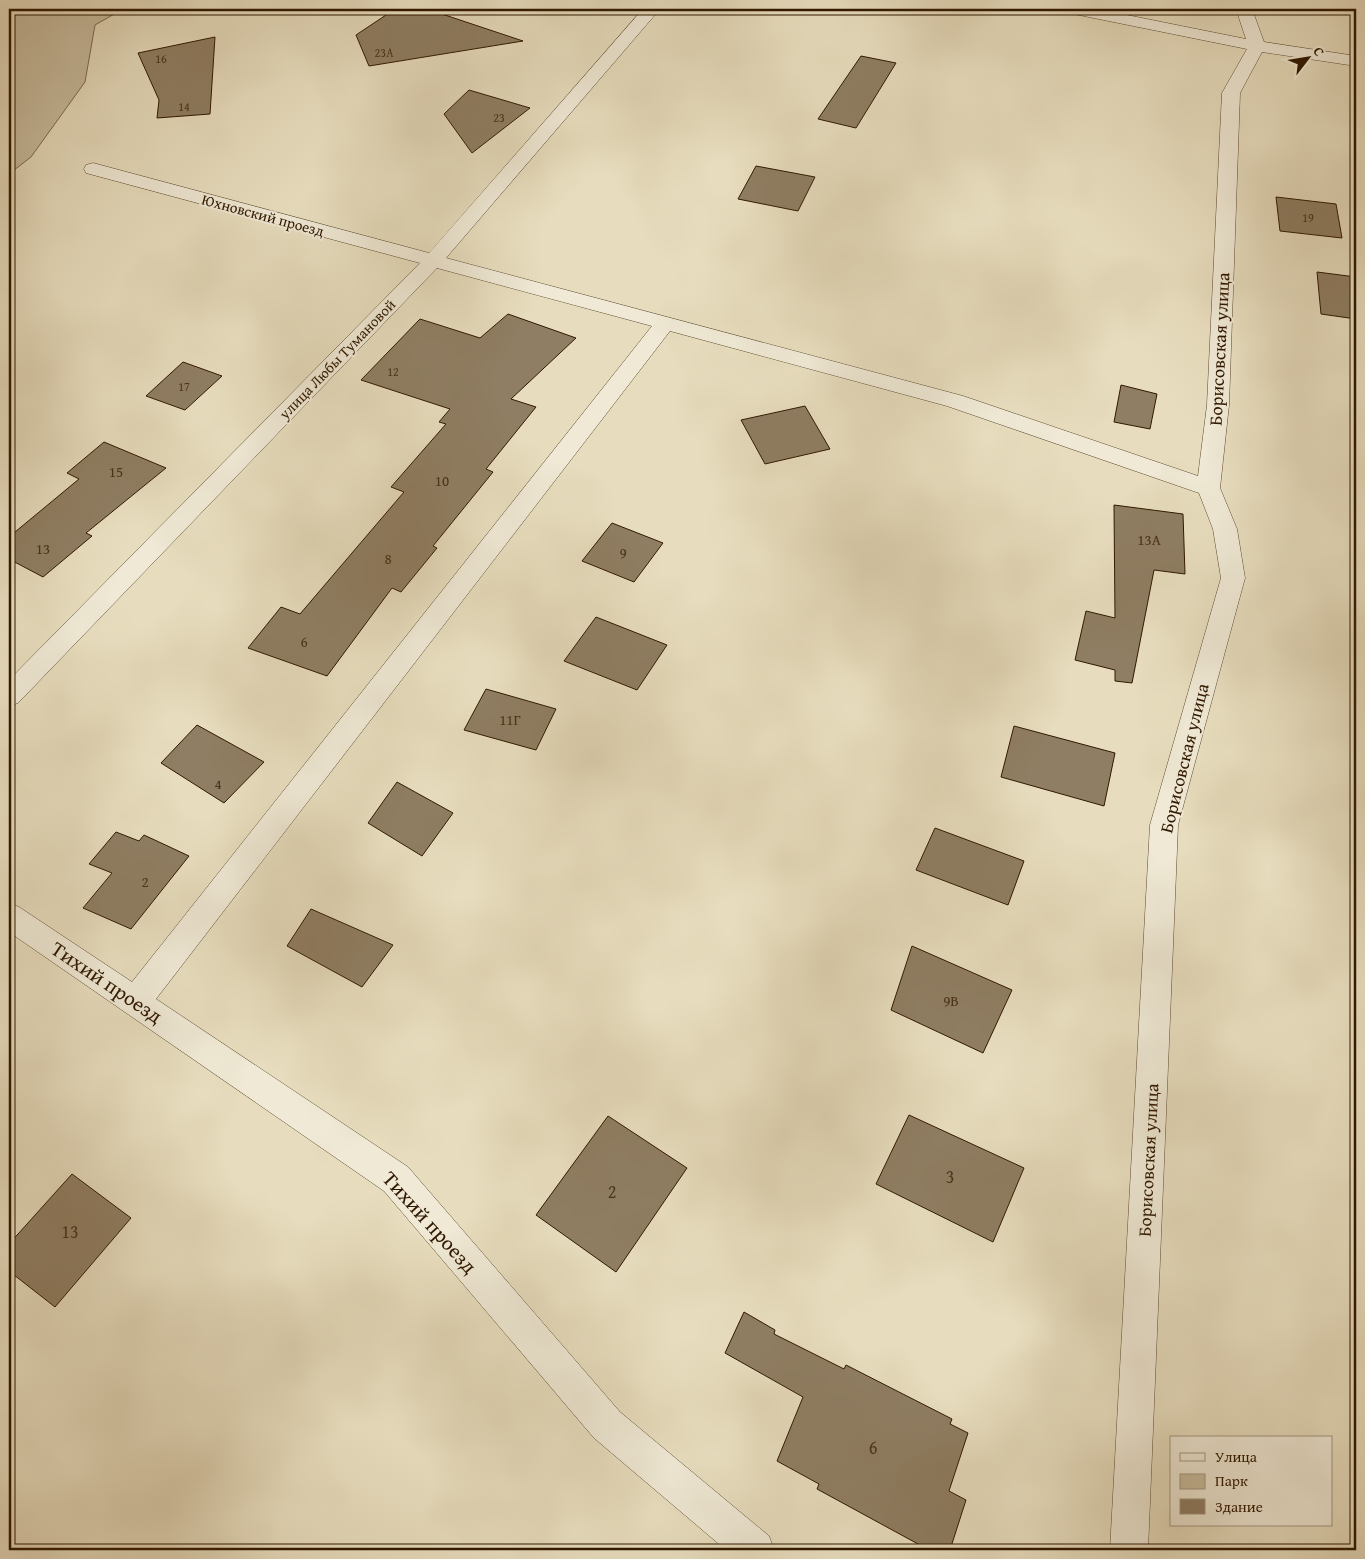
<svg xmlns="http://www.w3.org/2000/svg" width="1365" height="1559" font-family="'Gentium Book Plus',serif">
  <rect width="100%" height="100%" fill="#e7ddbe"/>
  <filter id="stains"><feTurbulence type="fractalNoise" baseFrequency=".004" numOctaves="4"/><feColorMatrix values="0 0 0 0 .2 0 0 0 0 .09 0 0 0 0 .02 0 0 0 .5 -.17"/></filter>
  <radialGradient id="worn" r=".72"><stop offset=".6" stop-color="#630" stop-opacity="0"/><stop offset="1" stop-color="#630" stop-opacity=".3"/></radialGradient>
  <!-- green -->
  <polygon fill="#c8bc9e" stroke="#7c6a4f" points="9,9 123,9 95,25 85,82 31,157 9,174"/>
  <!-- building -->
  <g fill="#8f7e63" stroke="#301800">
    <polygon points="395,9 427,9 523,41 369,66 356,35"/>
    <polygon points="215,37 210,114 157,118 159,100 138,53"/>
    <polygon points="861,56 896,63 856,128 818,119"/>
    <polygon points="469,90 530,108 472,153 444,114"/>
    <polygon points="756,166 815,177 798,211 738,199"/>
    <polygon points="1276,197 1336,204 1342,238 1280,231"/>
    <polygon points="1317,272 1356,277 1356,319 1321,314"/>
    <polygon points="508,314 576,338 511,399 536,407 486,469 493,472 433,546 437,548 401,592 392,588 327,676 248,648 281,607 300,614 404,492 391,487 446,424 439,422 450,409 361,380 420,319 480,338"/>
    <polygon points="183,362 222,376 185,410 146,396"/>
    <polygon points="1121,385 1157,394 1150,429 1114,422"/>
    <polygon points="805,406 830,449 765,464 741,420"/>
    <polygon points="104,442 166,468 86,533 92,536 43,577 9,559 9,537 79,479 67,473"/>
    <polygon points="1114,505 1183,514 1185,574 1154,570 1132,683 1115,681 1115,670 1075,660 1086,611 1115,618"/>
    <polygon points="612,523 663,543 634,582 582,561"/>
    <polygon points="596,617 667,645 637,690 564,661"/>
    <polygon points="486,689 556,709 536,750 464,730"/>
    <polygon points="197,725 264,762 224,803 161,763"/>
    <polygon points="1014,726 1115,753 1104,806 1001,777"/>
    <polygon points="397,782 453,813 422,856 368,823"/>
    <polygon points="935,828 1024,861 1008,905 916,870"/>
    <polygon points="116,832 139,841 144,835 189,856 131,929 83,908 112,873 89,864"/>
    <polygon points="311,909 393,945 362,987 287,946"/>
    <polygon points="912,946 1012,990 983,1053 891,1010"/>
    <polygon points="909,1115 1024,1168 993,1242 876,1184"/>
    <polygon points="608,1116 687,1168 616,1272 536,1215"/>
    <polygon points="72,1174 131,1218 55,1307 9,1271 9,1244"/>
    <polygon points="744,1312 775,1330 774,1334 844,1369 846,1365 952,1419 950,1424 968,1433 949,1491 966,1500 950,1550 929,1550 817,1489 819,1484 777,1461 803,1397 725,1353"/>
  </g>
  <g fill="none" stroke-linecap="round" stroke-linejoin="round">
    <!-- minor casing -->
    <g stroke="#5e4930" stroke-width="1">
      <polygon id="minor" points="643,9 660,9 446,258 963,396 1198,476 1207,405 1222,93 1247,49 1074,14 1068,12 1066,9 1097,9 1246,39 1236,9 1252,9 1264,42 1356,56 1356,66 1262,52 1240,93 1229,405 1220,488 1237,529 1245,578 1178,825 1148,1550 1110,1550 1150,825 1221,578 1213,529 1199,493 947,406 670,331 156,999 408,1167 620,1412 769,1536 774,1550 726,1550 594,1438 384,1191 9,932 9,903 19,907 132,982 652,326 437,268 18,703 9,706 9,680 420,263 86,173 84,169 86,165 93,163 429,253"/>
    </g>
    <!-- minor -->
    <use href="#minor" fill="#efe9d5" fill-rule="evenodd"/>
  </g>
  <g text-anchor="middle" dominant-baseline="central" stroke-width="4" stroke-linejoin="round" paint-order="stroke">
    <!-- far-number labels -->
    <g font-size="12" fill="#483219">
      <text x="384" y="52">23А</text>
      <text x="161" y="58">16</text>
      <text x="184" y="106">14</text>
      <text x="499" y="117">23</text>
      <text x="1308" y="217">19</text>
      <text x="393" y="371">12</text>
      <text x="184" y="386">17</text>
    </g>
    <!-- far-street labels -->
    <g font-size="15" fill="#301800" stroke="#efe9d5">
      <text transform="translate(263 215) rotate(15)">Юхновский проезд</text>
      <text transform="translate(337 359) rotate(-46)">улица Любы Тумановой</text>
    </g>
    <!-- number labels -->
    <g font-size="15" fill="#483219">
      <text x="116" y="471">15</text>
      <text x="442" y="480">10</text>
      <text x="1149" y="539">13А</text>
      <text x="43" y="548">13</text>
      <text x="623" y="552">9</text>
      <text x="388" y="558">8</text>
      <text x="304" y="641">6</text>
      <text x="510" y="719">11Г</text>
      <text x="218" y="783">4</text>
      <text x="145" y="881">2</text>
      <text x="951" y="1000">9В</text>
    </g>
    <!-- street labels -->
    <g font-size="18" fill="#301800" stroke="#efe9d5">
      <text transform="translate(1219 349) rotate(-87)">Борисовская улица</text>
      <text transform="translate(1184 758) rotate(-76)">Борисовская улица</text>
      <text transform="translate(1148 1160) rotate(-87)">Борисовская улица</text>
    </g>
    <!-- near-number labels -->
    <g font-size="18" fill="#483219">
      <text x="950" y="1176">3</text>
      <text x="612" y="1191">2</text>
      <text x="70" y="1231">13</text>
      <text x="873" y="1447">6</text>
    </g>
    <!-- near-street labels -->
    <g font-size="21" fill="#301800" stroke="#efe9d5">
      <text transform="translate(107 982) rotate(34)">Тихий проезд</text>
      <text transform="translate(430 1222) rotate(48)">Тихий проезд</text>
    </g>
  </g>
  <!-- margin -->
  <rect width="1365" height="1559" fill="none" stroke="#e7ddbe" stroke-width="30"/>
  <rect x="10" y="10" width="1345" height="1539" fill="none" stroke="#301800" stroke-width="2.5"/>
  <rect x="15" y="15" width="1335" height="1529" fill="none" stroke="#301800"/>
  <!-- legend -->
  <rect x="1170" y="1436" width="162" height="90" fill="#efe9d5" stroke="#a39580"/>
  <rect x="1180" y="1453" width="25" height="8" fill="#efe9d5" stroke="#a39580"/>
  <text x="1215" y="1462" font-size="15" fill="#301800">Улица</text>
  <rect x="1180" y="1474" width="25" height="15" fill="#c8bc9e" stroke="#a39580"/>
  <text x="1215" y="1486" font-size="15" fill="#301800">Парк</text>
  <rect x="1180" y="1499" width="25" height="15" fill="#8f7e63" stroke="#a39580"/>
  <text x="1215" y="1512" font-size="15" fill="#301800">Здание</text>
  <!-- north arrow -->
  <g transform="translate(1308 58) rotate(59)" stroke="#efe9d5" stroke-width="4" paint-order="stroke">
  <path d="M0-4L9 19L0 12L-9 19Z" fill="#301800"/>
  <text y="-8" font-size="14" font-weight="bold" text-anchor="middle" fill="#301800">С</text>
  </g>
  <rect width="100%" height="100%" filter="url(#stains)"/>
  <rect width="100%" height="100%" fill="url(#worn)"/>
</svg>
